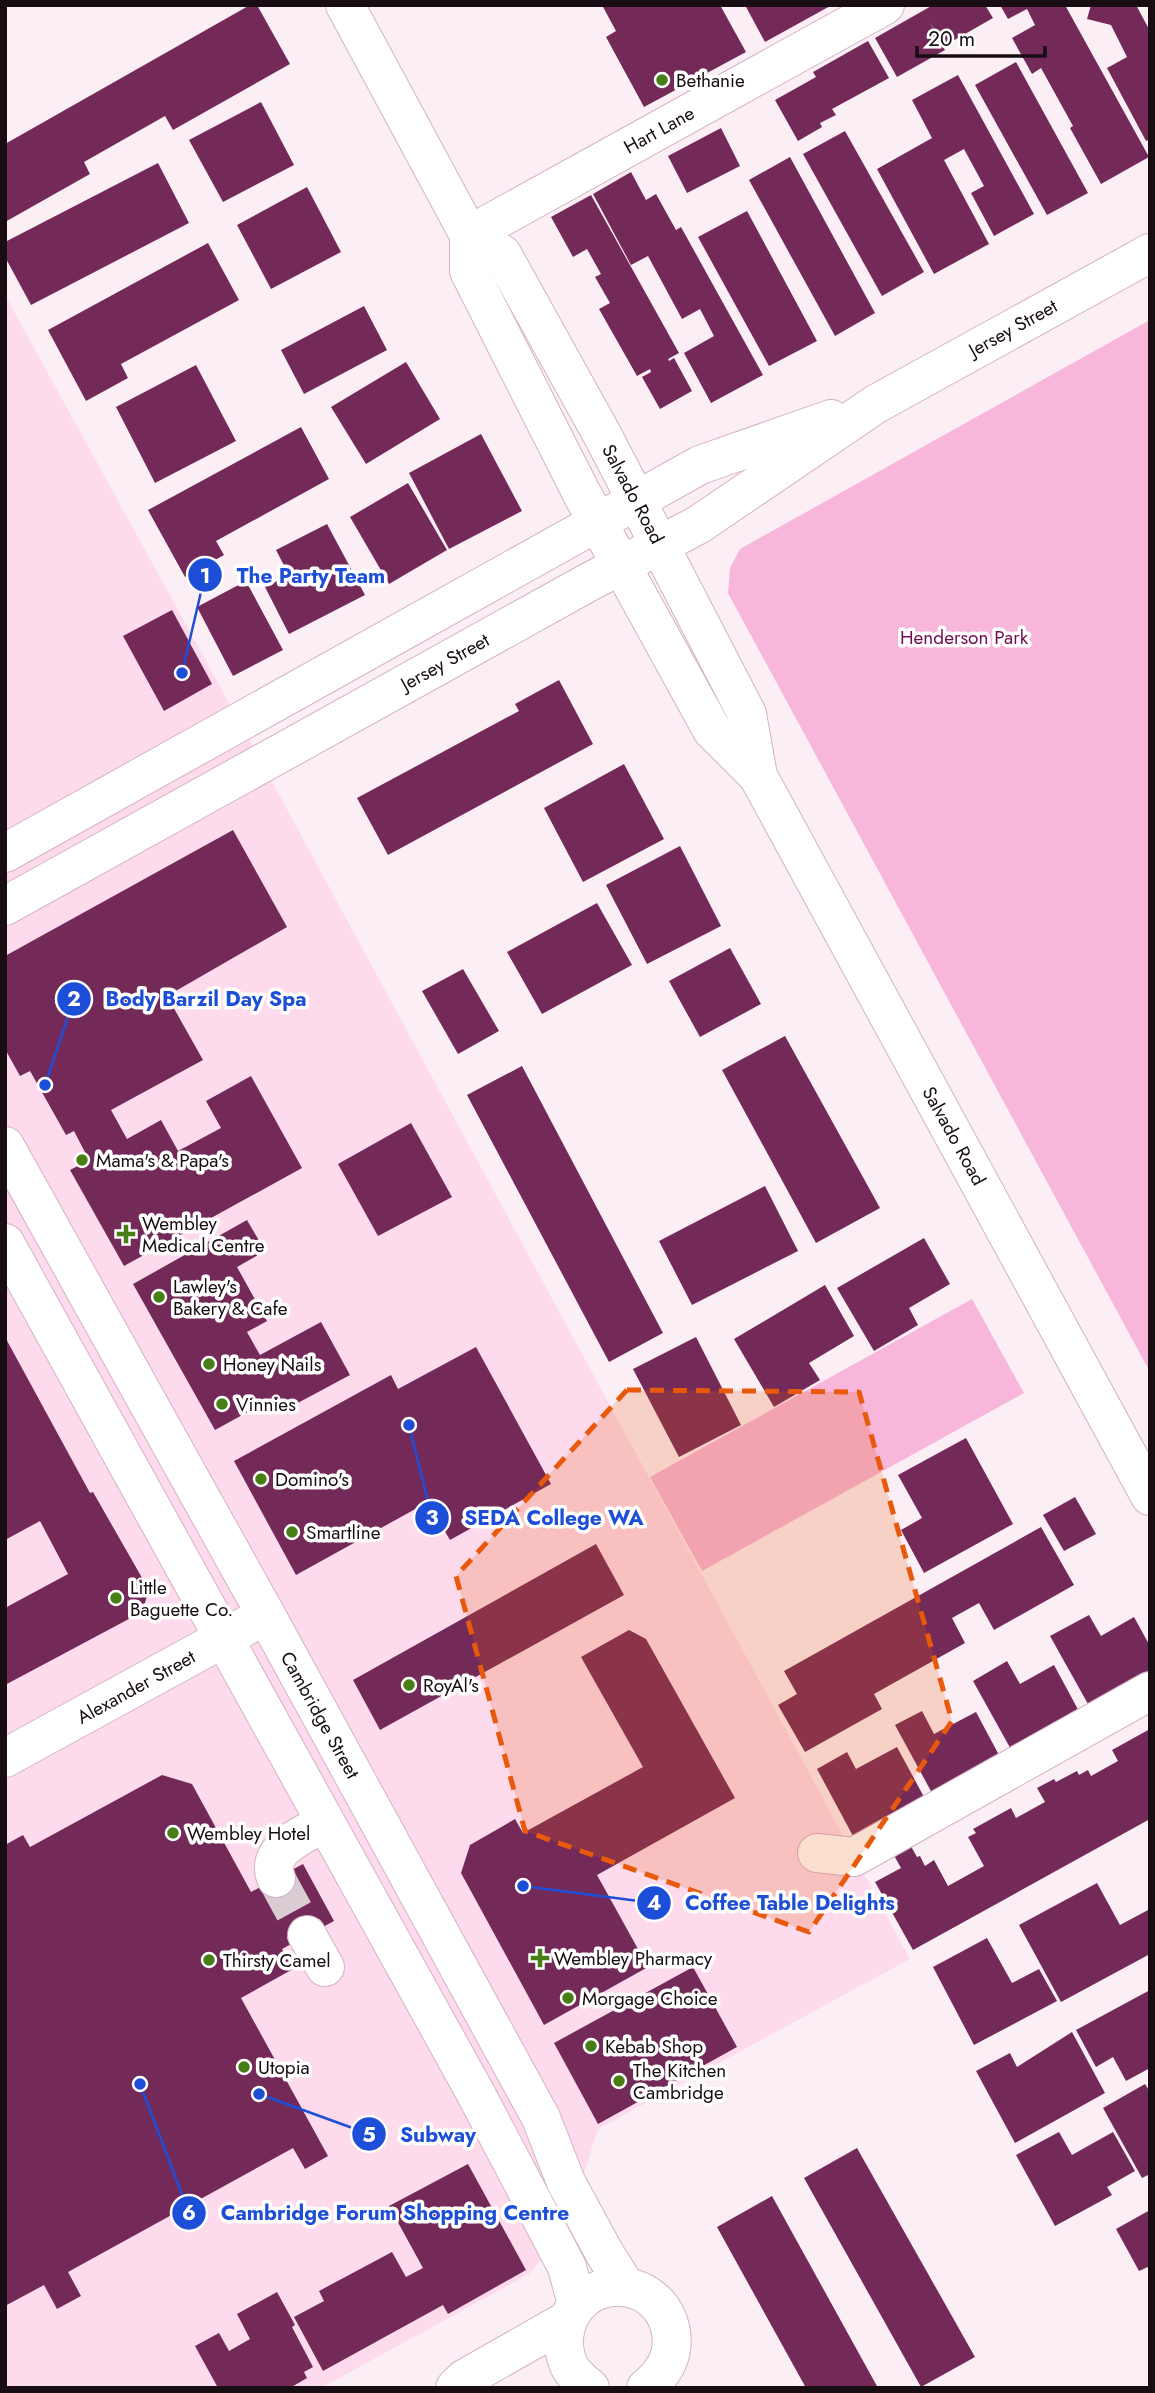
<svg xmlns="http://www.w3.org/2000/svg" width="1155" height="2393" font-family="Jost,sans-serif">
  <rect width="100%" height="100%" fill="#fceef5"/>
  <!-- built -->
  <polygon fill="#fddbed" points="5,295 250,741 910,1959 598,2129 566,2230 529,2274 321,2388 5,2388"/>
  <!-- green -->
  <g fill="#f7b6da">
    <polygon points="1150,320 1150,1372 728,593 730,568 740,549"/>
    <polygon points="972,1299 1024,1393 702,1571 650,1477"/>
  </g>
  <!-- building -->
  <g fill="#732a59">
    <polygon points="250,5 257,5 290,64 173,130 165,116 84,162 90,174 5,222 5,144"/>
    <polygon points="602,5 720,5 746,52 644,107 606,37 616,31"/>
    <polygon points="745,5 832,5 765,42"/>
    <polygon points="933,5 985,5 993,18 944,46 929,21 945,50 897,77 875,38"/>
    <polygon points="1000,5 1065,5 1149,157 1101,184 1070,128 1073,126 1041,68 1032,74 1012,38 1035,25 1027,9 1008,19"/>
    <polygon points="1091,5 1136,5 1150,31 1150,139 1146,141 1107,68 1127,57 1111,25 1087,19"/>
    <polygon points="868,41 889,78 832,109 836,115 820,123 822,127 798,141 775,100 816,77 813,72"/>
    <polygon points="1016,62 1088,193 1047,215 975,85"/>
    <polygon points="958,75 1034,214 994,236 971,193 984,186 964,149 944,160 989,244 934,274 877,169 932,138 912,100"/>
    <polygon points="261,102 294,165 223,202 189,140"/>
    <polygon points="721,128 740,166 687,193 668,156"/>
    <polygon points="845,131 924,272 882,296 803,154"/>
    <polygon points="790,157 875,313 835,336 749,180"/>
    <polygon points="158,163 189,223 31,305 5,257 5,242"/>
    <polygon points="631,172 646,200 656,194 676,230 681,227 763,375 711,403 684,353 714,336 700,309 682,319 648,256 631,265 593,194"/>
    <polygon points="307,187 341,252 271,289 237,225"/>
    <polygon points="591,195 679,353 668,359 669,361 674,358 692,391 660,409 642,377 651,372 650,369 637,376 599,309 610,303 595,277 601,274 587,249 573,257 551,217"/>
    <polygon points="747,211 817,341 769,366 698,237"/>
    <polygon points="208,243 239,300 121,364 128,378 86,401 48,330"/>
    <polygon points="364,306 387,350 304,394 281,350"/>
    <polygon points="406,362 440,419 366,464 331,407"/>
    <polygon points="196,365 236,441 155,483 116,407"/>
    <polygon points="301,427 329,479 216,541 224,555 185,577 148,510"/>
    <polygon points="481,434 522,511 449,549 409,473"/>
    <polygon points="408,483 447,550 389,584 350,517"/>
    <polygon points="327,524 365,595 289,634 265,587 289,575 276,550"/>
    <polygon points="246,581 283,650 233,676 197,607"/>
    <polygon points="172,610 212,684 164,711 123,636"/>
    <polygon points="559,680 593,744 388,855 357,798 519,711 515,704"/>
    <polygon points="624,764 664,839 583,882 544,808"/>
    <polygon points="233,830 287,927 167,996 203,1060 111,1110 127,1139 161,1120 178,1151 221,1128 206,1101 251,1076 302,1168 124,1266 70,1170 89,1160 74,1131 66,1135 30,1071 20,1076 5,1049 5,956"/>
    <polygon points="680,846 721,926 647,964 606,885"/>
    <polygon points="597,903 632,965 542,1014 507,952"/>
    <polygon points="730,948 761,1004 700,1037 669,981"/>
    <polygon points="463,969 499,1031 458,1054 422,991"/>
    <polygon points="785,1036 880,1208 816,1243 722,1070"/>
    <polygon points="522,1066 663,1333 609,1362 467,1095"/>
    <polygon points="411,1123 452,1197 378,1236 338,1164"/>
    <polygon points="765,1186 798,1251 692,1305 659,1241"/>
    <polygon points="247,1220 265,1251 237,1267 267,1321 247,1332 260,1355 321,1322 350,1375 281,1412 273,1398 215,1430 133,1284"/>
    <polygon points="924,1238 950,1284 909,1308 918,1325 874,1351 837,1288"/>
    <polygon points="825,1285 854,1336 809,1363 820,1380 774,1407 734,1339"/>
    <polygon points="5,1337 90,1493 93,1492 149,1590 142,1612 5,1685 5,1608 68,1574 40,1521 5,1540"/>
    <polygon points="696,1337 741,1425 679,1457 633,1369"/>
    <polygon points="476,1347 551,1484 450,1540 428,1502 296,1575 234,1461 391,1375 398,1389"/>
    <polygon points="966,1438 1013,1524 924,1573 901,1530 922,1518 898,1475"/>
    <polygon points="1075,1497 1096,1534 1064,1551 1043,1515"/>
    <polygon points="1041,1527 1074,1585 994,1630 979,1603 952,1618 965,1643 874,1694 882,1709 805,1752 778,1705 797,1694 784,1671"/>
    <polygon points="596,1544 624,1595 380,1730 353,1680"/>
    <polygon points="1089,1615 1101,1636 1134,1617 1150,1646 1150,1670 1088,1704 1050,1636"/>
    <polygon points="629,1630 646,1639 735,1798 597,1875 648,1967 544,2025 461,1873 470,1845 515,1819 523,1833 643,1767 581,1657"/>
    <polygon points="1007,1661 1020,1684 1054,1665 1081,1715 1013,1753 973,1681"/>
    <polygon points="922,1711 934,1734 976,1712 1000,1757 932,1793 895,1725"/>
    <polygon points="1150,1729 1150,1819 913,1950 875,1882 901,1868 891,1850 908,1841 917,1857 920,1856 925,1866 934,1860 948,1886 984,1866 968,1837 976,1833 973,1829 1011,1808 1016,1818 1045,1802 1037,1788 1054,1779 1056,1782 1077,1771 1079,1775 1088,1770 1091,1776 1118,1761 1112,1750"/>
    <polygon points="897,1747 924,1797 853,1836 817,1769 847,1752 856,1769"/>
    <polygon points="162,1775 192,1784 251,1892 303,1864 334,1921 282,1949 293,1969 241,1998 328,2156 305,2169 293,2148 68,2272 81,2296 57,2309 44,2285 5,2306 5,1845 23,1835 30,1847"/>
    <polygon points="1097,1883 1120,1925 1150,1909 1150,1954 1061,2002 1019,1925"/>
    <polygon points="987,1938 1012,1983 1039,1969 1057,2001 974,2045 933,1967"/>
    <polygon points="693,1967 737,2047 598,2124 554,2043"/>
    <polygon points="1150,1990 1150,2068 1126,2081 1113,2057 1096,2067 1076,2030"/>
    <polygon points="1072,2032 1105,2093 1015,2143 976,2071 1010,2053 1017,2067"/>
    <polygon points="1145,2084 1150,2092 1150,2174 1142,2178 1103,2108"/>
    <polygon points="1059,2132 1072,2155 1113,2132 1135,2171 1107,2187 1112,2195 1055,2226 1016,2155"/>
    <polygon points="857,2148 975,2357 921,2387 804,2178"/>
    <polygon points="468,2164 526,2270 448,2314 443,2305 323,2371 294,2317 324,2301 319,2291 392,2252 406,2277 423,2268 389,2206"/>
    <polygon points="772,2196 878,2388 806,2388 717,2227"/>
    <polygon points="1150,2210 1150,2266 1139,2271 1116,2229"/>
    <polygon points="277,2292 295,2325 292,2327 313,2367 304,2372 307,2378 290,2388 218,2388 195,2346 219,2333 229,2351 250,2339 237,2314"/>
  </g>
  <g fill="none" stroke-linecap="round" stroke-linejoin="round">
    <!-- minor-tunnel -->
    <polyline stroke="#daccd3" stroke-width="38" stroke-dasharray="38 19" stroke-linecap="butt" points="276,1878 307,1935"/>
    <!-- minor casing -->
    <g stroke="#d4b2c5" stroke-width="40">
      <g id="minor">
        <polyline points="345,5 469,235 469,271 582,494 712,730 758,776 1150,1496"/>
        <polyline points="469,235 502,254 604,438 747,714 758,776"/>
        <polyline points="469,235 885,5"/>
        <polyline points="5,853 700,465 831,419"/>
        <polyline points="5,906 589,582 698,525 876,404 1150,253"/>
        <polyline points="5,1758 266,1615"/>
        <polyline points="817,1853 854,1857 1150,1691"/>
        <path d="M276,1878c-12,-29 29,-44 49,-55"/>
        <polyline points="307,1935 325,1967"/>
        <polyline points="455,2388 464,2379 566,2321"/>
      </g>
    </g>
    <!-- major casing -->
    <g stroke="#d4b2c5" stroke-width="40">
      <g id="major">
        <polyline points="5,1146 266,1615 541,2118 566,2182 605,2254 626,2287"/>
        <polyline points="5,1243 476,2094 567,2267 577,2304"/>
        <path d="M590,2388c-6,-5 -12,-10 -16,-15 -8,-9 -11,-25 -10,-36 8,-66 96,-66 107,-5 4,24 -7,41 -25,56"/>
      </g>
    </g>
    <!-- minor -->
    <use href="#minor" stroke="#fff" stroke-width="38"/>
    <!-- major -->
    <use href="#major" stroke="#fff" stroke-width="38"/>
  </g>
  <!-- marked area -->
  <path fill="#e8590c" fill-opacity="0.2" stroke="#e8590c" stroke-width="5" stroke-dasharray="14 9" stroke-linejoin="round" d="M627,1390l232,2 93,329 -143,211 -284,-101 -69,-255z"/>
  <!-- markers -->
  <g fill="#477f16" stroke="#fff" stroke-width="2.5">
    <circle cx="662" cy="80" r="7"/>
    <circle cx="82" cy="1160" r="7"/>
    <path d="M122.5 1223.5h7v7h7v7h-7v7h-7v-7h-7v-7h7z"/>
    <circle cx="159" cy="1297" r="7"/>
    <circle cx="209" cy="1364" r="7"/>
    <circle cx="222" cy="1404" r="7"/>
    <circle cx="261" cy="1479" r="7"/>
    <circle cx="292" cy="1532" r="7"/>
    <circle cx="116" cy="1598" r="7"/>
    <circle cx="409" cy="1685" r="7"/>
    <circle cx="173" cy="1833" r="7"/>
    <path d="M536.5 1947.5h7v7h7v7h-7v7h-7v-7h-7v-7h7z"/>
    <circle cx="209" cy="1960" r="7"/>
    <circle cx="568" cy="1998" r="7"/>
    <circle cx="591" cy="2046" r="7"/>
    <circle cx="244" cy="2067" r="7"/>
    <circle cx="619" cy="2081" r="7"/>
  </g>
  <g text-anchor="middle" dominant-baseline="central" stroke-width="7" stroke-linejoin="round" paint-order="stroke">
    <!-- poi labels -->
    <g font-size="19" fill="#180d13" stroke="#fff" text-anchor="start">
      <text x="676" y="80">Bethanie</text>
      <text x="96" y="1160">Mama's &amp; Papa's</text>
      <text x="142" y="1223">Wembley<tspan x="142" dy="22">Medical Centre</tspan></text>
      <text x="173" y="1286">Lawley's<tspan x="173" dy="22">Bakery &amp; Cafe</tspan></text>
      <text x="223" y="1364">Honey Nails</text>
      <text x="236" y="1404">Vinnies</text>
      <text x="275" y="1479">Domino's</text>
      <text x="306" y="1532">Smartline</text>
      <text x="130" y="1587">Little<tspan x="130" dy="22">Baguette Co.</tspan></text>
      <text x="423" y="1685">RoyAl's</text>
      <text x="187" y="1833">Wembley Hotel</text>
      <text x="554" y="1958">Wembley Pharmacy</text>
      <text x="223" y="1960">Thirsty Camel</text>
      <text x="582" y="1998">Morgage Choice</text>
      <text x="605" y="2046">Kebab Shop</text>
      <text x="258" y="2067">Utopia</text>
      <text x="633" y="2070">The Kitchen<tspan x="633" dy="22">Cambridge</tspan></text>
    </g>
    <!-- street labels -->
    <g font-size="19" fill="#180d13" stroke="#fff">
      <text transform="translate(659 130) rotate(-29)">Hart Lane</text>
      <text transform="translate(1013 328) rotate(-29)">Jersey Street</text>
      <text transform="translate(633 494) rotate(62)">Salvado Road</text>
      <text transform="translate(445 662) rotate(-29)">Jersey Street</text>
      <text transform="translate(954 1136) rotate(61)">Salvado Road</text>
      <text transform="translate(136 1687) rotate(-29)">Alexander Street</text>
      <text transform="translate(320 1715) rotate(61)">Cambridge Street</text>
    </g>
    <!-- park labels -->
    <g font-size="19" fill="#700c52" stroke="#fff">
      <text x="964" y="637">Henderson Park</text>
    </g>
  </g>
  <!-- callouts -->
  <path fill="none" stroke="#1d4ed8" stroke-width="2.5" d="M182 673L205 575M45 1085L74 999M409 1425L432 1518M523 1886L654 1903M259 2094L369 2134M140 2084L189 2213"/>
  <g fill="#1d4ed8" stroke="#fff" stroke-width="2.5">
    <circle cx="182" cy="673" r="7"/>
    <circle cx="45" cy="1085" r="7"/>
    <circle cx="409" cy="1425" r="7"/>
    <circle cx="523" cy="1886" r="7"/>
    <circle cx="259" cy="2094" r="7"/>
    <circle cx="140" cy="2084" r="7"/>
    <circle cx="205" cy="575" r="18"/>
    <circle cx="74" cy="999" r="18"/>
    <circle cx="432" cy="1518" r="18"/>
    <circle cx="654" cy="1903" r="18"/>
    <circle cx="369" cy="2134" r="18"/>
    <circle cx="189" cy="2213" r="18"/>
  </g>
  <g font-size="21" text-anchor="middle" font-weight="bold" fill="#fff">
    <text x="205" y="583">1</text>
    <text x="74" y="1006">2</text>
    <text x="432" y="1525">3</text>
    <text x="654" y="1910">4</text>
    <text x="369" y="2142">5</text>
    <text x="189" y="2220">6</text>
  </g>
  <g font-size="21" text-anchor="middle" font-weight="bold" fill="#1d4ed8" stroke="#fff" stroke-width="7" stroke-linejoin="round" paint-order="stroke">
    <text x="311" y="583">The Party Team</text>
    <text x="206" y="1006">Body Barzil Day Spa</text>
    <text x="554" y="1525">SEDA College WA</text>
    <text x="790" y="1910">Coffee Table Delights</text>
    <text x="438" y="2142">Subway</text>
    <text x="395" y="2220">Cambridge Forum Shopping Centre</text>
  </g>
  <!-- border -->
  <rect width="1155" height="2393" fill="none" stroke="#180d13" stroke-width="14"/>
  <!-- scale -->
  <path d="M917 46v10h128v-10" fill="none" stroke="#180d13" stroke-width="3.5"/>
  <text x="928" y="46" font-size="21" fill="#180d13" stroke="#ffffff" stroke-width="5" paint-order="stroke">20 m</text>
</svg>
